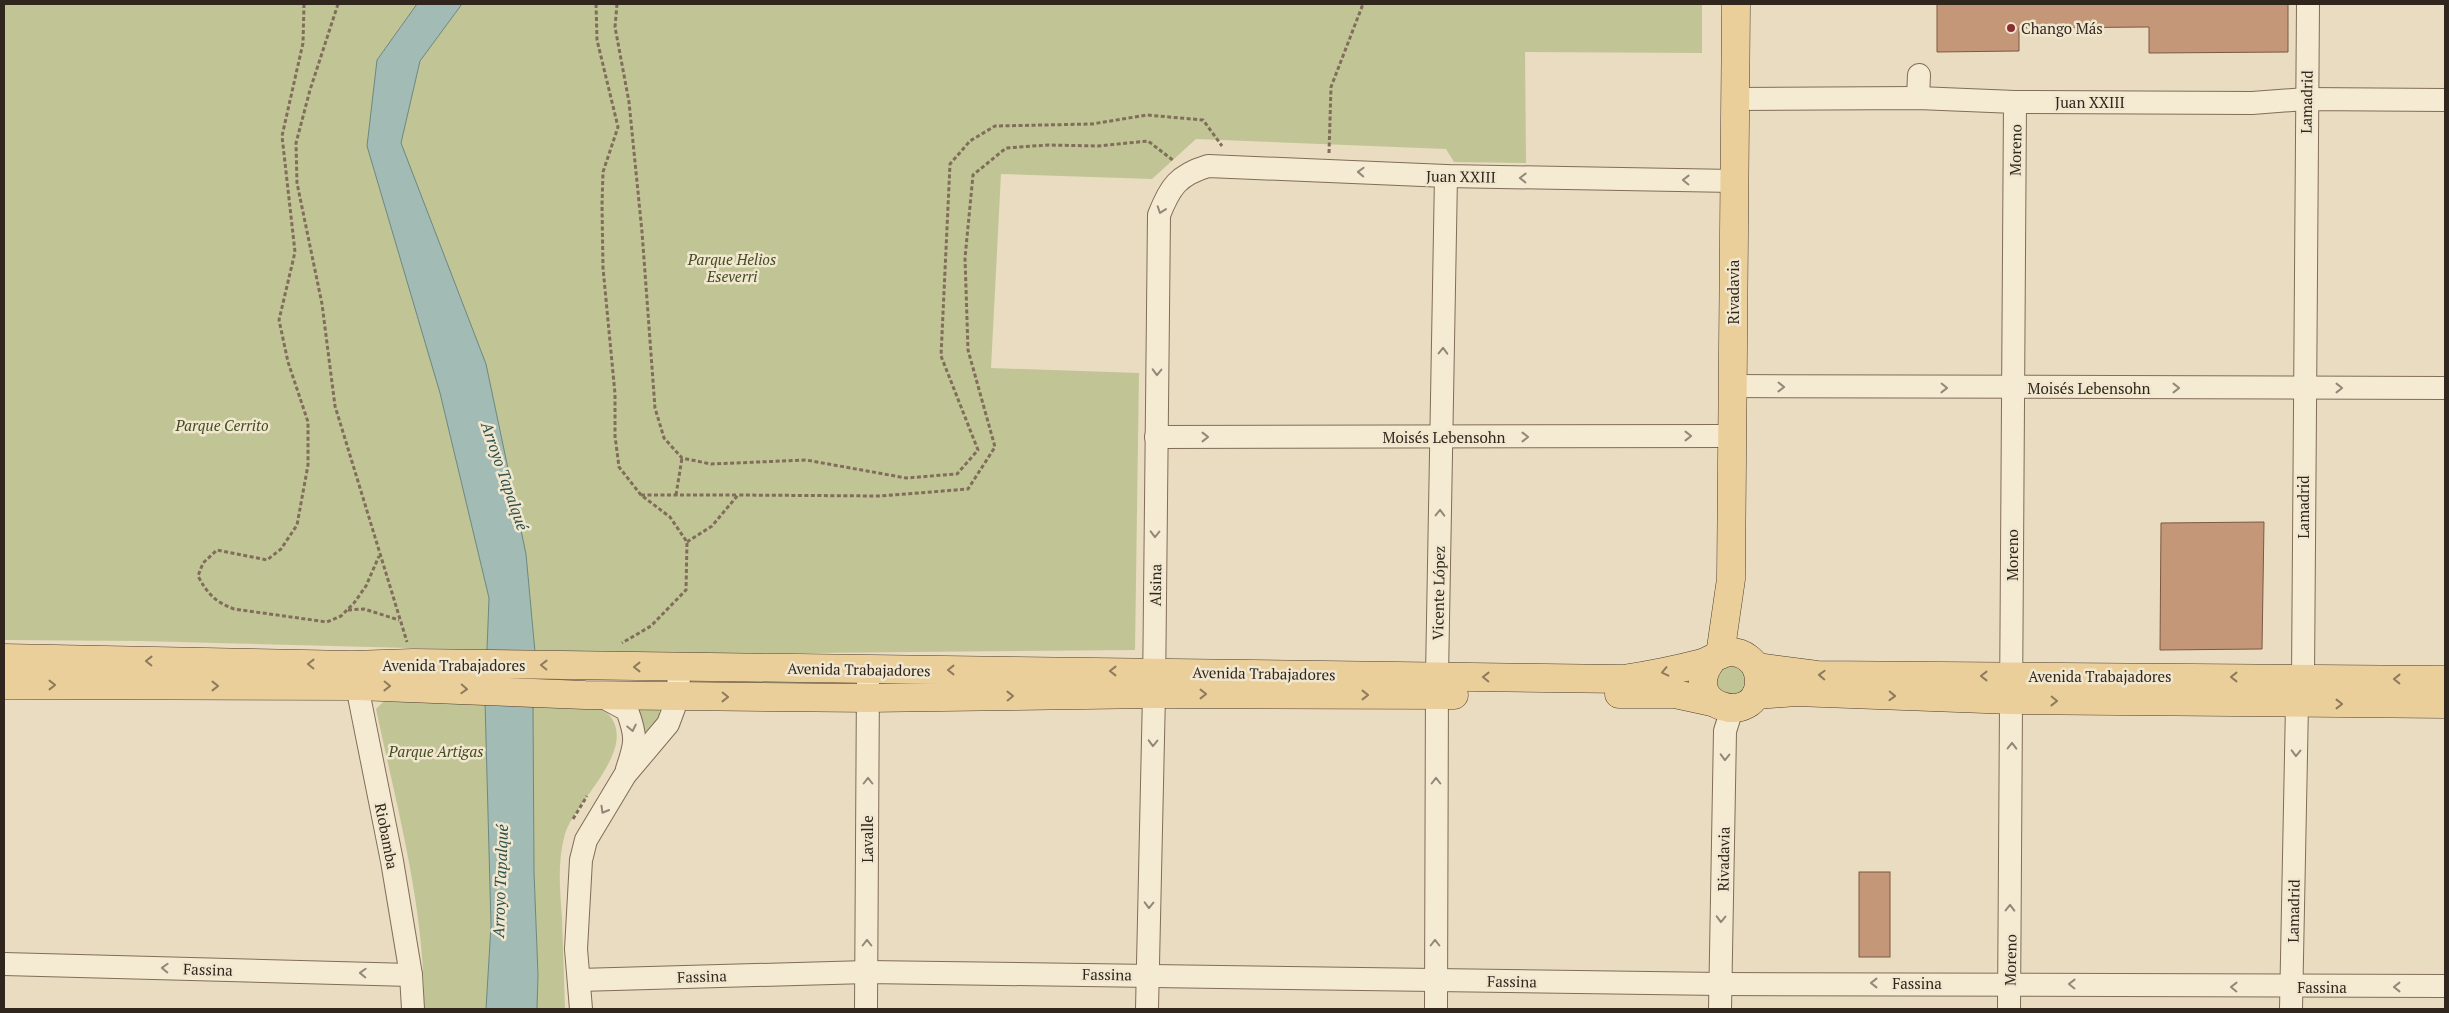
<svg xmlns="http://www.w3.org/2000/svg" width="2449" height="1013" font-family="'PT Serif',serif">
  <rect width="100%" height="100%" fill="#e9dcc0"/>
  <!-- green -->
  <g fill="#c1c595">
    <polygon points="4,4 417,4 377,60 440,393 489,598 487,650 139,641 4,640"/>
    <polygon points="462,4 1702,4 1702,53 1525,52 1526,163 1454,162 1446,149 1196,139 1152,179 1001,174 991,368 1139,373 1135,650 603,655 535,652 526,554 401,143 420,61"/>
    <polygon points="1722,664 1745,667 1748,691 1725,699 1712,679"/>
    <polygon points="687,680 849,682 849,686 687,684"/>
    <path d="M389,696l96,5 6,224 -5,84h-62c1,-101 -27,-201 -48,-300z"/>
    <path d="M533,703c19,1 65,-2 77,13 27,35 -35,85 -45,118 -8,28 -5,56 -3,84 1,30 2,61 3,91h-28l1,-34 -4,-103z"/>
    <path d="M638,705l20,1c5,14 -6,25 -14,36z"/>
  </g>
  <!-- water -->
  <polygon fill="#a2bbb4" stroke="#6b8880" points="417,4 462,4 420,61 401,143 486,364 526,554 535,652 533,703 534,872 538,975 537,1009 486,1009 491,925 485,701 489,598 440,393 367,146 377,60"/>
  <!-- building -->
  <g fill="#c49779" stroke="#7d5842">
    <polygon points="1937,4 2288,4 2288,52 2149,53 2149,27 2019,28 2019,51 1937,52"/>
    <polygon points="2264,522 2262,649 2160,650 2161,523"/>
    <rect x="1859" y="872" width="31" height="85"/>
  </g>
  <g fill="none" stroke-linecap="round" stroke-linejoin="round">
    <!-- minor casing -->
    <g stroke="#806d5a" stroke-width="24">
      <g id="minor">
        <polyline points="1918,98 1919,75"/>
        <polyline points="1735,99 1918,98 2015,102 2252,103 2306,99 2445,100"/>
        <polyline points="1733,386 2445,388"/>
        <polyline points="1156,437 1732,436"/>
        <polyline points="354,671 392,861 411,975 413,1009"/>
        <path d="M601,696l26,14c10,27 9,33 0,59"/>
        <polyline points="4,964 411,975"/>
        <polyline points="579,980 867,972 1720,984 2445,986"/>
        <polyline points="581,1009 576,949 581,860 586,840 625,775 668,724 674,708 681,667"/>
        <polyline points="866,1009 868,680"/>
        <path d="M1147,1009l7,-315 5,-479c11,-28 19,-40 49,-49l238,10 288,5"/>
        <polyline points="1436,1009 1437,676 1446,176"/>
        <polyline points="1720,1009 1725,731 1732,709"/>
        <polyline points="2009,1009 2015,102"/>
        <polyline points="2291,1009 2297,704 2303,678 2308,4"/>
      </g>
    </g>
    <!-- major casing -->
    <g stroke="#4e3c2e" stroke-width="29">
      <g id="major">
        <polyline points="1720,655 1731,579 1736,4"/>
        <path d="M4,658l348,7 61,-2 1210,16c27,-4 52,-9 79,-16 9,-3 18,-10 28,-11 6,0 13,2 18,6 8,6 11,14 11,23 0,48 -83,26 -47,-21"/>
        <polyline points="1756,667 1817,675 2445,680"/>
        <polyline points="4,685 357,686 585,695 868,698 1154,694 1454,695"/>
        <polyline points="1619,694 1675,694 1712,702"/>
        <polyline points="1756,695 1796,692 2012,700 2445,704"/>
      </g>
    </g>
    <!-- path -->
    <g stroke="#806d5a" stroke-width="3" stroke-dasharray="4 2.5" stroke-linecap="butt">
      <path d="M304,4l-1,39 -21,93 13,116 -16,68 9,42 20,60v43l-11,60 -16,24 -14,11 -50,-10 -14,13 -5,13c9,17 17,26 36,33l93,13 14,-6 13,-13 12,-17 13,-30"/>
      <polyline points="338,4 310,90 296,143 297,183 322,304 335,406 407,642"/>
      <polyline points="596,4 597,40 618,127 603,172 602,205 603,268 615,394 615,436 619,467 641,495 670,517 687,542 686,590 651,626 622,643"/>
      <polyline points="617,4 615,27 629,102 642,232 655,408 664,438 682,458 711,464 806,460 906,478 957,474 978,450 941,356 950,164 970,141 995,126 1092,124 1147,115 1203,120 1222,146"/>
      <polyline points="1329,153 1331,87 1363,4"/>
      <polyline points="641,495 737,495"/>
      <polyline points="676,495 682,458"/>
      <polyline points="687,542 712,526 738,495 880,496 968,489 995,447 968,350 965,258 973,175 1006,148 1048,145 1098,146 1148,141 1174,161"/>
      <polyline points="348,610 364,609 399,620"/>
      <polyline points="573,819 587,796"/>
    </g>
    <!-- minor -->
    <use href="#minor" stroke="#f5ead2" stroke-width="22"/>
    <!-- major -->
    <use href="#major" stroke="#eacf9a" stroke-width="28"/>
  </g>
  <!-- one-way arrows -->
  <defs><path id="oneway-chevron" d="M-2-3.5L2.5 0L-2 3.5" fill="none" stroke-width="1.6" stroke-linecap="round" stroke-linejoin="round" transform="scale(1.25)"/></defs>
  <g stroke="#938878">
    <use href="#oneway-chevron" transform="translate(1361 172) rotate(-178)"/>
    <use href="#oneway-chevron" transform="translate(1523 178) rotate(-179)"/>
    <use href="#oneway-chevron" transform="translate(1686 180) rotate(-179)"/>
    <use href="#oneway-chevron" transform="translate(1161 210) rotate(109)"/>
    <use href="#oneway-chevron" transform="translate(1443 351) rotate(-89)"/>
    <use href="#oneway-chevron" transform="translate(1157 372) rotate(91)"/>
    <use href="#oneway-chevron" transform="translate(1781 387) rotate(1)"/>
    <use href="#oneway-chevron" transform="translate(1944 388) rotate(1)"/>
    <use href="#oneway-chevron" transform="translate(2176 388)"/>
    <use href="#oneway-chevron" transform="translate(2339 388)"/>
    <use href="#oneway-chevron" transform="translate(1688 436)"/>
    <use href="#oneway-chevron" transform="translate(1205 437)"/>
    <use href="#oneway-chevron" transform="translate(1525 437)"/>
    <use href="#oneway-chevron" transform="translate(1440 513) rotate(-89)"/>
    <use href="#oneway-chevron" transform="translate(1155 534) rotate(91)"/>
    <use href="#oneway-chevron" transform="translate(632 728) rotate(78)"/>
    <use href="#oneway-chevron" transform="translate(1153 743) rotate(91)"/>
    <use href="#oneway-chevron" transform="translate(2012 746) rotate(-89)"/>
    <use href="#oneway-chevron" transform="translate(2296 753) rotate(91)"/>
    <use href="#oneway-chevron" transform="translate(1725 757) rotate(91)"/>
    <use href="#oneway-chevron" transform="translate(868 781) rotate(-90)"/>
    <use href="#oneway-chevron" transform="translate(1436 781) rotate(-90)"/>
    <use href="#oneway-chevron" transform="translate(604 810) rotate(120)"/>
    <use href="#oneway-chevron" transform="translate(1149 905) rotate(91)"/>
    <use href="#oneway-chevron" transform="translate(2010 908) rotate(-89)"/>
    <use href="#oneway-chevron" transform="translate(1721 919) rotate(91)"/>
    <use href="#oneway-chevron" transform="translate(867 943) rotate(-90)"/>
    <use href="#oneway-chevron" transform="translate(1435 943) rotate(-90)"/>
    <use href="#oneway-chevron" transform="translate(165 968) rotate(-178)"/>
    <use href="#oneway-chevron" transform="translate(363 973) rotate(-178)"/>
    <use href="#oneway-chevron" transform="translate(1874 983) rotate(180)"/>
    <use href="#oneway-chevron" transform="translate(2072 984) rotate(-179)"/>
    <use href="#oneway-chevron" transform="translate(2234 987) rotate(-179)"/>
    <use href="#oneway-chevron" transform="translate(2397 987) rotate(180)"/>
  </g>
  <g stroke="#8e7a5c">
    <use href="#oneway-chevron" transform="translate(149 661) rotate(-179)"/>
    <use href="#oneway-chevron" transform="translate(311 664) rotate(-179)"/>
    <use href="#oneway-chevron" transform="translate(544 665) rotate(-179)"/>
    <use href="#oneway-chevron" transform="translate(637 667) rotate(-180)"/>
    <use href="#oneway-chevron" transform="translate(951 670) rotate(-180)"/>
    <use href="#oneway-chevron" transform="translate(1113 671) rotate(-180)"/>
    <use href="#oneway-chevron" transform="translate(1665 672) rotate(167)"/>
    <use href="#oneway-chevron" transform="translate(1822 675) rotate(-178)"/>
    <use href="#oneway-chevron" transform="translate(1984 676) rotate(-180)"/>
    <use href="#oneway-chevron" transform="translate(1486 677) rotate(-179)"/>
    <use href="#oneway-chevron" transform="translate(2234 677) rotate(-180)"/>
    <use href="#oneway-chevron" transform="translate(2397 679) rotate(-179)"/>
    <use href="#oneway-chevron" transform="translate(52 685)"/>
    <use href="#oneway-chevron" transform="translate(215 686)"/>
    <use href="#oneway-chevron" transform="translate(387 686) rotate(1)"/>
    <use href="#oneway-chevron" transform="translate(464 689) rotate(3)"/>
    <use href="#oneway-chevron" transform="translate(1203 694)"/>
    <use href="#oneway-chevron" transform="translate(1365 695)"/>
    <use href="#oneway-chevron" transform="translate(1010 696) rotate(-1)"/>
    <use href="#oneway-chevron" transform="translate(1892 696) rotate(2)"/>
    <use href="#oneway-chevron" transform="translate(725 697) rotate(1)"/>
    <use href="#oneway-chevron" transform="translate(2054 701) rotate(1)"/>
    <use href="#oneway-chevron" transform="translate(2339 704)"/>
  </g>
  <!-- markers -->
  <circle fill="#892f32" stroke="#f1e7cf" stroke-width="2" cx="2011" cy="28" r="5"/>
  <g text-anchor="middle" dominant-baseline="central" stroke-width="5" stroke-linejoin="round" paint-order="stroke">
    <!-- poi labels -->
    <g font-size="15" fill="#31261d" stroke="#f1e7cf" text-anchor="start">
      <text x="2021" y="28">Chango Más</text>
    </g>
    <!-- street labels -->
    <g font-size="15" fill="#31261d" stroke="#f1e7cf">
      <text x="2090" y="102">Juan XXIII</text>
      <text transform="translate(2306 102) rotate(-89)">Lamadrid</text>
      <text transform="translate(2015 150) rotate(-89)">Moreno</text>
      <text transform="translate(1461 176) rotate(1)">Juan XXIII</text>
      <text transform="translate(1733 292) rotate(-90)">Rivadavia</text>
      <text x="2089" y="388">Moisés Lebensohn</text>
      <text x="1444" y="437">Moisés Lebensohn</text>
      <text transform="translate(2303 507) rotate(-90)">Lamadrid</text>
      <text transform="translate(2012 555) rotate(-90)">Moreno</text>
      <text transform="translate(1155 585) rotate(-89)">Alsina</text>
      <text transform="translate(1438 593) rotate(-89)">Vicente López</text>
      <text x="454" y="665">Avenida Trabajadores</text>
      <text transform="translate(859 669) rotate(1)">Avenida Trabajadores</text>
      <text transform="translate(1264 673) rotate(1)">Avenida Trabajadores</text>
      <text x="2100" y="676">Avenida Trabajadores</text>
      <text transform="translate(387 836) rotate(79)">Riobamba</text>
      <text transform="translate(867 839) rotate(-90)">Lavalle</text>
      <text transform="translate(1723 859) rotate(-89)">Rivadavia</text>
      <text transform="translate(2293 911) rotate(-89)">Lamadrid</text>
      <text transform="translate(2010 960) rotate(-89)">Moreno</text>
      <text transform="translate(208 969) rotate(2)">Fassina</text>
      <text transform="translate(1107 974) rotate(1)">Fassina</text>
      <text transform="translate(702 976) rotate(-2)">Fassina</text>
      <text transform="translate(1512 981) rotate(1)">Fassina</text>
      <text x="1917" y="983">Fassina</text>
      <text x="2322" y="987">Fassina</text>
    </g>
    <!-- park labels -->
    <g font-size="15" font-style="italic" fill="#434c25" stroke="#f1e7cf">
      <text x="732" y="259">Parque Helios<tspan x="732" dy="17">Eseverri</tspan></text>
      <text x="222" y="425">Parque Cerrito</text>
      <text x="436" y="751">Parque Artigas</text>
    </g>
    <!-- water labels -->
    <g font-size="16" font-style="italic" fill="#2d504d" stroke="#f1e7cf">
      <text transform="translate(505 476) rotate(71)">Arroyo Tapalqué</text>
      <text transform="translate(500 881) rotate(-88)">Arroyo Tapalqué</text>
    </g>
  </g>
  <!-- border -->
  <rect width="2449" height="1013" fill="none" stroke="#31261d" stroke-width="10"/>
</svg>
